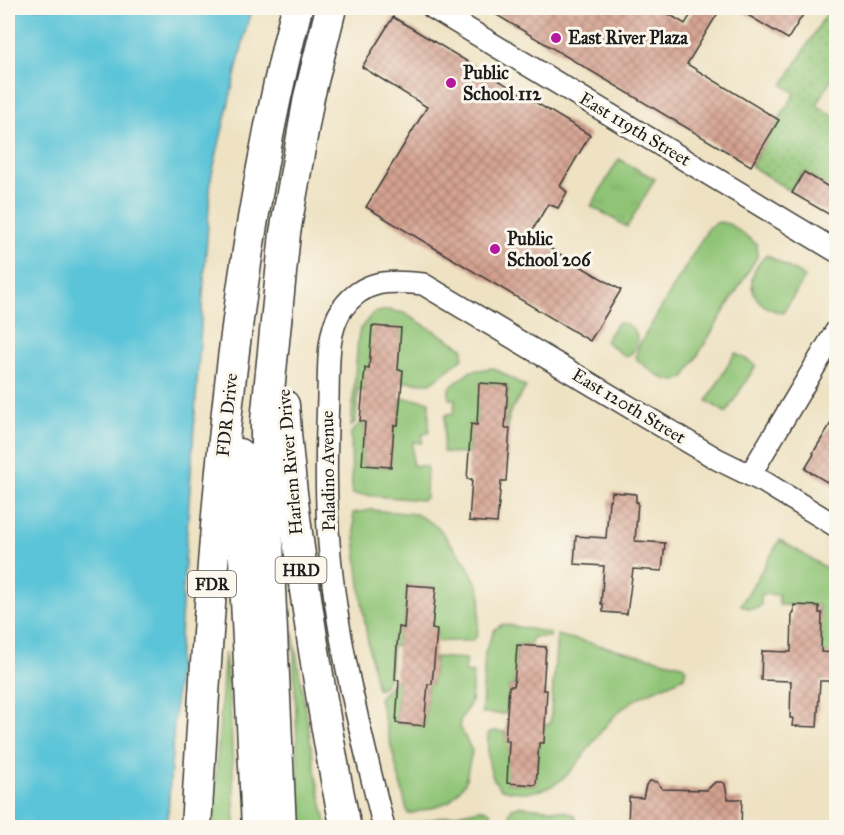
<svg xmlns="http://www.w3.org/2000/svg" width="844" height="835" font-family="'IM FELL Great Primer',serif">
  <defs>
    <pattern id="park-tufts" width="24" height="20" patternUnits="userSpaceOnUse" patternTransform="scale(1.5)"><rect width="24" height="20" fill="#8fc476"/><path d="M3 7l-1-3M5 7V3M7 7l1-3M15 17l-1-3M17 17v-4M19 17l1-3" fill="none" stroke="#7ba866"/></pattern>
    <pattern id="garden-dots" width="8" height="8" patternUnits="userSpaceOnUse" patternTransform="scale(1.5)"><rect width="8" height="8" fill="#8fc476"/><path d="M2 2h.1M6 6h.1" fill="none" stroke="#7ba866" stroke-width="1.8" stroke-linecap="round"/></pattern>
    <pattern id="building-cross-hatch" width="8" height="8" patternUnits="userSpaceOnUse" patternTransform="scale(1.5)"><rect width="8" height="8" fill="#d5a291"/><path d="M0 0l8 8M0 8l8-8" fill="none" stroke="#ac8376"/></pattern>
  </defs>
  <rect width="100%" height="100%" fill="#fbf7ec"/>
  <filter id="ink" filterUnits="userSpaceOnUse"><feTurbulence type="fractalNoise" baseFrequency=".0167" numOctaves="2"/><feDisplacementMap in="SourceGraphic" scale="12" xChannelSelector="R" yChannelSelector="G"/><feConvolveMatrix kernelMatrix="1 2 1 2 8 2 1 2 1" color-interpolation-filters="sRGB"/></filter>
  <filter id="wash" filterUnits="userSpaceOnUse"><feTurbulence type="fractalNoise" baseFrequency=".008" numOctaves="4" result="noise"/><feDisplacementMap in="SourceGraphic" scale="24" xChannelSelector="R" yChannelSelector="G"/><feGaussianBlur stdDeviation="1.35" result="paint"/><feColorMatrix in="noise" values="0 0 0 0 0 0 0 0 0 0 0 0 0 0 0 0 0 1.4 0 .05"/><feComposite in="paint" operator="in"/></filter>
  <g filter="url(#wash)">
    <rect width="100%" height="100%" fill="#eee2c3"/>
    <!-- grass -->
    <g fill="#8fc476" stroke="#567049" stroke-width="1.5">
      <path d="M719,222l10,2 28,20v13l-73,121c-15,10 -33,-8 -46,-17l-2,-5 2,-9 71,-120z"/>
      <path d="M767,255l38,22 -22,36c-33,-6 -42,-36 -16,-58z"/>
      <polygon points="388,310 404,313 463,348 463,358 431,383 402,382 403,371 365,369 363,391 358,389 356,421 351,427 358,338 360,329 373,313"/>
      <path d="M617,323c22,-1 27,24 9,34l-21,-16z"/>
      <polygon points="735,353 756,365 726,413 707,401"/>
      <polygon points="494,368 526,387 509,414 508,428 505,428 508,386 480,383 477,425 472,424 469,451 465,454 443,452 445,416 448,414 454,413 455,399 449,399 449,388 471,371"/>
      <polygon points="401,398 429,401 429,433 423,434 422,443 413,442 412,465 427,467 426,498 422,500 352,494 351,433 362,422 365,422 362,465 390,467 394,425 398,425"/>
      <path d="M371,510l45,4 22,13 28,36 13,25 2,9 -4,39 -6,5h-35l1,-11 -5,-1 3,-42 -28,-2 -3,43h-5l-2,18h-5c-1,16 2,37 -15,43 -13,-58 -19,-116 -24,-176z"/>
      <polygon points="780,540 836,574 836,653 821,652 819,606 779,605 779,595 761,594 761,605 758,608 750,609 741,605"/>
      <polygon points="503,624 550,633 550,637 532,637 531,644 517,645 514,686 509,686 507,714 482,713 485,652 495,629"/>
      <polygon points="293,632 316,776 327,827 300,827"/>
      <path d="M557,635l125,30 4,3 -2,9c-20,10 -45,17 -62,32 -43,36 -49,98 -121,80 -14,-13 -14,-38 -13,-55l4,-3 13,1v9h5l-3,42 29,2 3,-42 6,-18 5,-1z"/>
      <polygon points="225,652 231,721 235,827 212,827"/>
      <polygon points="435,657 466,659 465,672 473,673 471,702 460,721 460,727 472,751 465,783 450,801 432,808 408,814 379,698 395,680 399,680 396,723 424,726 428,684 432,684"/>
      <polygon points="518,806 565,811 574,815 578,823 570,827 515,827 509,815 512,808"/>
      <path d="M480,809c12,-1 13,9 17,18l-86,1 -1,-4z"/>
    </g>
    <!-- park -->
    <polygon fill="url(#park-tufts)" stroke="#567049" stroke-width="1.5" points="619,159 655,179 627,227 591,206"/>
    <!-- garden -->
    <polygon fill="url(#garden-dots)" stroke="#567049" stroke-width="1.5" points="829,9 836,14 836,71 817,105 836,118 836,192 804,172 799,175 790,191 751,166 795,93 783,85"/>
    <!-- water -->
    <polygon fill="#5cc4d8" stroke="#3c707a" stroke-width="1.5" points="8,8 251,8 211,178 167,827 8,827"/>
    <g id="blocks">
      <!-- building -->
      <g fill="url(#building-cross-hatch)">
        <polygon points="485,8 659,8 685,24 695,8 721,8 687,64 779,120 751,166"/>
        <polygon points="736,8 807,8 788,39"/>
        <polygon points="393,17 590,135 560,186 567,192 558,208 548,204 529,236 621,290 590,341 366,207 427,107 362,67"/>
        <polygon points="804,172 832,189 831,191 837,195 837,219 792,193"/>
        <polygon points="372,326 401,328 398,370 403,370 402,382 398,425 394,425 391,467 362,465 365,422 360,421 365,368 369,369"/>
        <polygon points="479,383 508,385 505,428 510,428 506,481 501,481 497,523 469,521 472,479 467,479 471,424 477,425"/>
        <polygon points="837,413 837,488 805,469 814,454 813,453"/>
        <polygon points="612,492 636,494 636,502 638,502 635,541 665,543 662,571 633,569 627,614 603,612 603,604 601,604 604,566 574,564 576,536 606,538 609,500 611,500"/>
        <polygon points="407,585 436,587 432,629 437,630 436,641 432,684 428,684 424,726 396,723 399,680 395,680 397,646 399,627 404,628"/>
        <polygon points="794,605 819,606 819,613 822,613 821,652 837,653 837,681 820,681 817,727 792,726 793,718 790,718 791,681 761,680 762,651 791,652 792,613 794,613"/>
        <polygon points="517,645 546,647 543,690 547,690 544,743 539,743 536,785 507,783 509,741 505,741 509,686 514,686"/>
        <polygon points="650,781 657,782 662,789 707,790 715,782 722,782 725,784 728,799 742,799 741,828 628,828 629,797 643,798 646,785"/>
      </g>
    </g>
  </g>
  <g filter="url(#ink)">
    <use href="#blocks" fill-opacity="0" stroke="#3c3a35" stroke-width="1.5"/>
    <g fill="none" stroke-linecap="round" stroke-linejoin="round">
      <!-- minor casing -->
      <g stroke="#3c3a35" stroke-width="24">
        <g id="minor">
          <polyline points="433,8 836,251"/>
          <polyline points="750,475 836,331"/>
          <path d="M384,828c-23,-94 -48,-189 -55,-285 -4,-49 -3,-97 -1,-145 1,-28 -2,-65 14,-89 22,-30 47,-29 81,-25l294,175 47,23 72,44"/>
        </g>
      </g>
      <!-- highway casing -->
      <g stroke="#3c3a35" stroke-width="33">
        <g id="highway">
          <path d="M284,405c5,80 17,159 29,239 10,62 19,123 33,184"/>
          <polyline points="239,454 257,828"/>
          <path d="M196,828c16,-276 32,-553 101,-820"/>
          <polyline points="281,828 266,501 266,421 285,233 309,97 331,8"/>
        </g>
      </g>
      <!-- minor -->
      <use href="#minor" stroke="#fff" stroke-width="21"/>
      <!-- highway -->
      <use href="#highway" stroke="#fff" stroke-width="30"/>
    </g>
  </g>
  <!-- markers -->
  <g fill="#b5179e" stroke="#fbf7ec" stroke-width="2">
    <circle cx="556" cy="38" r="6"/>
    <circle cx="451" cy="83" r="6"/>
    <circle cx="495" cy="249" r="6"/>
  </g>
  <g text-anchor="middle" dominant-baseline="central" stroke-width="6" stroke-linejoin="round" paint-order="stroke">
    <!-- shield labels -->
    <g fill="#fbf7ec" stroke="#5f5e5a" stroke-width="1.5">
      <rect x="275.5" y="557" width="51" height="26" rx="4.5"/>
      <rect x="188" y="571" width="48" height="26" rx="4.5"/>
    </g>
    <g font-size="16" font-weight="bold" fill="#1c1c1c">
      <text x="301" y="570">HRD</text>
      <text x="212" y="584">FDR</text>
    </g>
    <!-- poi labels -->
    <g font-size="18" font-weight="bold" fill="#1c1c1c" stroke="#fbf7ec" text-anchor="start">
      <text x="568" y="38">East River Plaza</text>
      <text x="463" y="73">Public<tspan x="463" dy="21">School 112</tspan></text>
      <text x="507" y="239">Public<tspan x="507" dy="21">School 206</tspan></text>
    </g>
    <!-- street labels -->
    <g font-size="18" fill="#1c1c1c" stroke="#fbf7ec">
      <text transform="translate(635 129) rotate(31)">East 119th Street</text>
      <text transform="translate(629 406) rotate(31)">East 120th Street</text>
      <text transform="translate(227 415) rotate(-84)">FDR Drive</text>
      <text transform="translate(290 462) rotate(-95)">Harlem River Drive</text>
      <text transform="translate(328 471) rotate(-91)">Paladino Avenue</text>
    </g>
  </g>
  <!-- margin -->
  <rect width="844" height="835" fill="none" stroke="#fbf7ec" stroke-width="30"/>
</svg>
